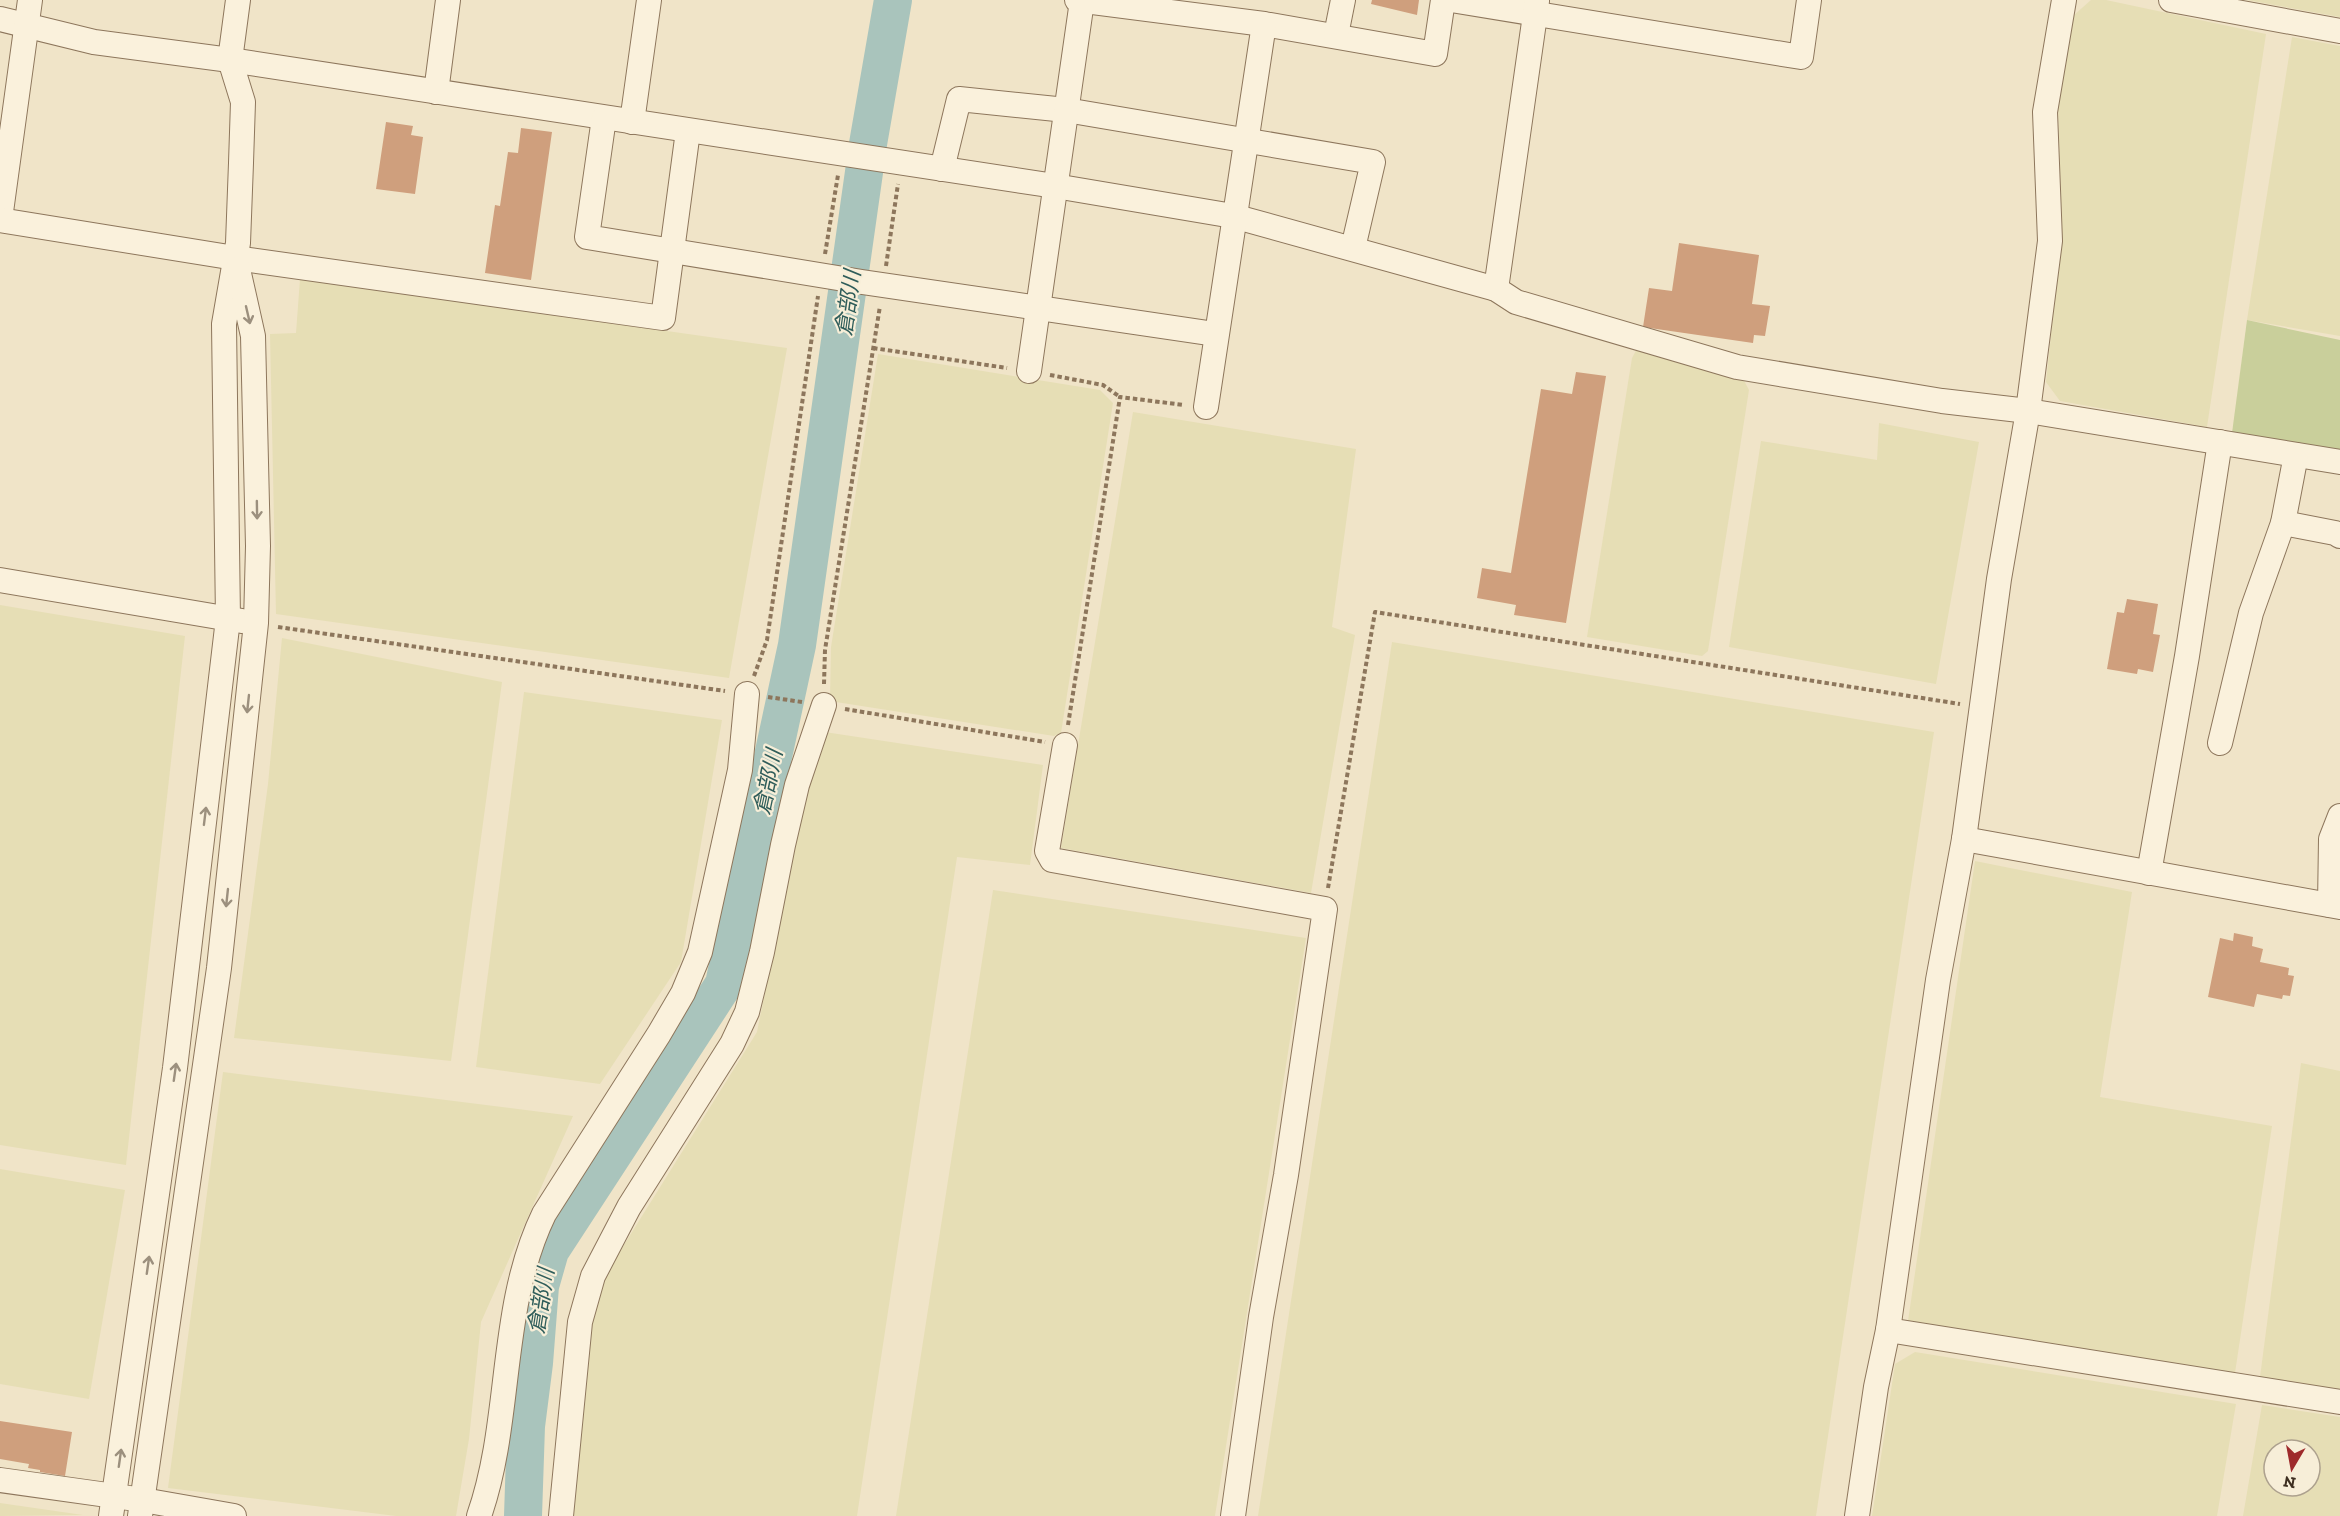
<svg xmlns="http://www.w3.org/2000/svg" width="2340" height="1516" font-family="'Zilla Slab','Noto Sans JP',serif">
  <rect width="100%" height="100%" fill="#f0e4c8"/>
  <!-- farmland -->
  <g fill="#e6deb5" fill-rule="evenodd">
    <polygon points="2091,0 2106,0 2266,34 2207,427 2060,401 2046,382 2062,232 2058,107 2073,16"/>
    <polygon points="2247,0 2340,0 2340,17"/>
    <polygon points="2292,37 2340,46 2340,336 2247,320"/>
    <polygon points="300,279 787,348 729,678 276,614 270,334 296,333"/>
    <polygon points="1639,345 1741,375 1749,390 1708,651 1702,656 1587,637 1632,358"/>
    <polygon points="878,354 1100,390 1113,403 1061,733 1054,736 836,702 830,698 831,647"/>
    <polygon points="1133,412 1356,449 1332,627 1355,635 1311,893 1061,848"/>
    <polygon points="1879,423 1979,442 1936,684 1729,647 1761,441 1877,460"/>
    <polygon points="0,605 185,636 126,1165 0,1145"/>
    <polygon points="282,638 502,682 451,1061 234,1038 268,784"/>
    <polygon points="1392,642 1934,732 1816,1516 1258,1516"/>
    <polygon points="524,692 722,720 681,962 600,1084 476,1067"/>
    <polygon points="818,731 1043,765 1030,865 957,857 857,1516 572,1516 592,1296 757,1032"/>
    <polygon points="1975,861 2132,892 2100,1097 2272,1126 2235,1373 1908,1321"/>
    <polygon points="993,890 1306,938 1215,1516 896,1516"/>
    <polygon points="2301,1063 2340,1071 2340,1390 2260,1377"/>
    <polygon points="223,1072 573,1116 481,1322 469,1439 456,1516 396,1516 168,1488"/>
    <polygon points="0,1169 125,1190 89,1399 0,1384"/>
    <polygon points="1915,1352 2236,1404 2217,1516 1872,1516 1895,1364"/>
    <path d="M2262,1405l78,12v99h-97zM2274,1450h36v36h-36z"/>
    <polygon points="0,1503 83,1515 0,1516"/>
  </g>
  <!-- green -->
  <polygon fill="#c9cf9b" points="2247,320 2340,340 2340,452 2232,433"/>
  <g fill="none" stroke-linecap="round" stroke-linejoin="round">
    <!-- river -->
    <polyline stroke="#a9c4bc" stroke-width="38" points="523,1516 526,1426 534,1363 540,1286 550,1251 724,984 797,645 868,144 893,0"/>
  </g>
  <!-- building -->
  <g fill="#cf9f7d">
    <polygon points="1372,0 1419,0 1417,15 1371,4"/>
    <polygon points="386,122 413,126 411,135 423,137 415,194 376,189"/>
    <polygon points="521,128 552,132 531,280 485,273 495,205 500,206 508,152 518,153"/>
    <polygon points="1679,243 1759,255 1752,304 1770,306 1765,336 1754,335 1753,343 1643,327 1649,288 1672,291"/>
    <polygon points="1576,372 1606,376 1566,623 1514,615 1516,605 1477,598 1482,568 1511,573 1541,389 1572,394"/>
    <polygon points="2127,599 2158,604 2153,634 2160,635 2153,672 2138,669 2137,674 2107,669 2117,612 2124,613"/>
    <polygon points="2234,933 2253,937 2252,946 2263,949 2260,962 2289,968 2288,975 2294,976 2290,996 2283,995 2282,999 2257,994 2254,1007 2208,997 2220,938 2233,941"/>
    <polygon points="0,1421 72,1432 65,1476 40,1472 40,1470 28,1468 29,1464 0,1459"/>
  </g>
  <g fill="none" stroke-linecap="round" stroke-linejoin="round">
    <!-- minor casing -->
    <g stroke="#8d765c" stroke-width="26">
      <g id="minor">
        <polyline points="1077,0 1264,24 1435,54 1443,0"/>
        <polyline points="1451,0 1801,57 1809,0"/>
        <polyline points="2171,0 2340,31"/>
        <polyline points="0,19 94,42 230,60 1055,186 1233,216 1496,289 1516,302 1737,367 1942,401 2028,411 2340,462"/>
        <polyline points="1336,35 1343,0"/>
        <polyline points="436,92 448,0"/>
        <polyline points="604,118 587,237 862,282 1215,334"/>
        <polyline points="632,122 649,0"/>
        <polyline points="942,169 959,99 1066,110 1373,162 1353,248"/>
        <polyline points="0,219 30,0"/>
        <polyline points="0,220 235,258 663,318 688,131"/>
        <polyline points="1496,289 1537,1"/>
        <polyline points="1029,371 1082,1"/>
        <polyline points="1206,407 1264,24"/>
        <polyline points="2283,523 2335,533 2340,536"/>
        <polyline points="0,580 242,621"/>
        <polyline points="2220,743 2251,613 2283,523 2296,455"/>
        <polyline points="1065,745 1047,851 1052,860 1325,909 1286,1175 1261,1317 1233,1516"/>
        <polyline points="1964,839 2340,907"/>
        <polyline points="2149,873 2187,656 2220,442"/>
        <polyline points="2330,905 2331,839 2340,816"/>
        <polyline points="1888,1330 2340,1402"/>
        <polyline points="0,1480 143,1500 234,1516"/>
        <polyline points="111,1516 175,1068 228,619 224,324 238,243 241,163 243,102 230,60 238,0"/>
        <polyline points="140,1516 219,968 256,623 258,546 253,336 238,269"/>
        <path d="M479,1516c34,-97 19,-207 65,-302l115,-180 24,-41 17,-41 40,-182 7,-76"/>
        <polyline points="561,1516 580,1322 593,1276 629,1207 732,1044 747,1012 762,952 783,845 797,785 824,705"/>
        <polyline points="1857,1516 1876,1387 1888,1330 1938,980 1964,839 1999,579 2028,411 2050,241 2045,112 2064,0"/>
      </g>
    </g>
    <!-- path -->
    <g stroke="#8d765c" stroke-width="4" stroke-dasharray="4.5 3" stroke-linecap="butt">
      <polyline points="825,254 838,175"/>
      <polyline points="886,266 898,184"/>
      <polyline points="873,348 1007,368"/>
      <polyline points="1050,375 1103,385 1120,397"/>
      <polyline points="278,627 725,691"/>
      <polyline points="754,676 767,640 818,296"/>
      <polyline points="824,684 825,650 880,306"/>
      <polyline points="768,697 802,702"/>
      <polyline points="845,709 1045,742"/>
      <polyline points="1068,725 1120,397 1184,405"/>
      <polyline points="1328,888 1375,612 1960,704"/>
    </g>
    <!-- minor -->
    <use href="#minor" stroke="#faf1dc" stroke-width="24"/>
  </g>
  <!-- one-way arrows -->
  <defs><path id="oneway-shaft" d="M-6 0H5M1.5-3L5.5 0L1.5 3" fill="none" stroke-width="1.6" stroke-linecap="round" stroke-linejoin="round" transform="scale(1.5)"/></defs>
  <g stroke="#9c907e">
    <use href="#oneway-shaft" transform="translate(248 315) rotate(77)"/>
    <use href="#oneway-shaft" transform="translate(257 510) rotate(89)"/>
    <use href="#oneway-shaft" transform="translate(248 704) rotate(96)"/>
    <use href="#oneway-shaft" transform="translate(205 816) rotate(-83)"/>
    <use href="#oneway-shaft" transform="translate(227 898) rotate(96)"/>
    <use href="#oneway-shaft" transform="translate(175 1072) rotate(-82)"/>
    <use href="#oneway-shaft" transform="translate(148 1265) rotate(-82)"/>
    <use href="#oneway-shaft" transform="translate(120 1458) rotate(-82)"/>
  </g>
  <g text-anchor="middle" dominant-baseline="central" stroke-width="4.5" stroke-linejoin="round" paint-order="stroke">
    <!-- water labels -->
    <g font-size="22" font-style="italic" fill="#2f5d5a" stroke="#f7eed8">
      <text transform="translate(848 303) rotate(-82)">倉部川</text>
      <text transform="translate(768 782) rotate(-78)">倉部川</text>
      <text transform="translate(541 1301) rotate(-81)">倉部川</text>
    </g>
  </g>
  <!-- north arrow -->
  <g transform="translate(2292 1468) rotate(190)"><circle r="28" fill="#f7eed8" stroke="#ada18e" stroke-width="1.5"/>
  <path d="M0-4.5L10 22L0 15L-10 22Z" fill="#9e2a2b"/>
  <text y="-9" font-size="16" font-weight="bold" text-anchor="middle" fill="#3d2e20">N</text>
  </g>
</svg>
